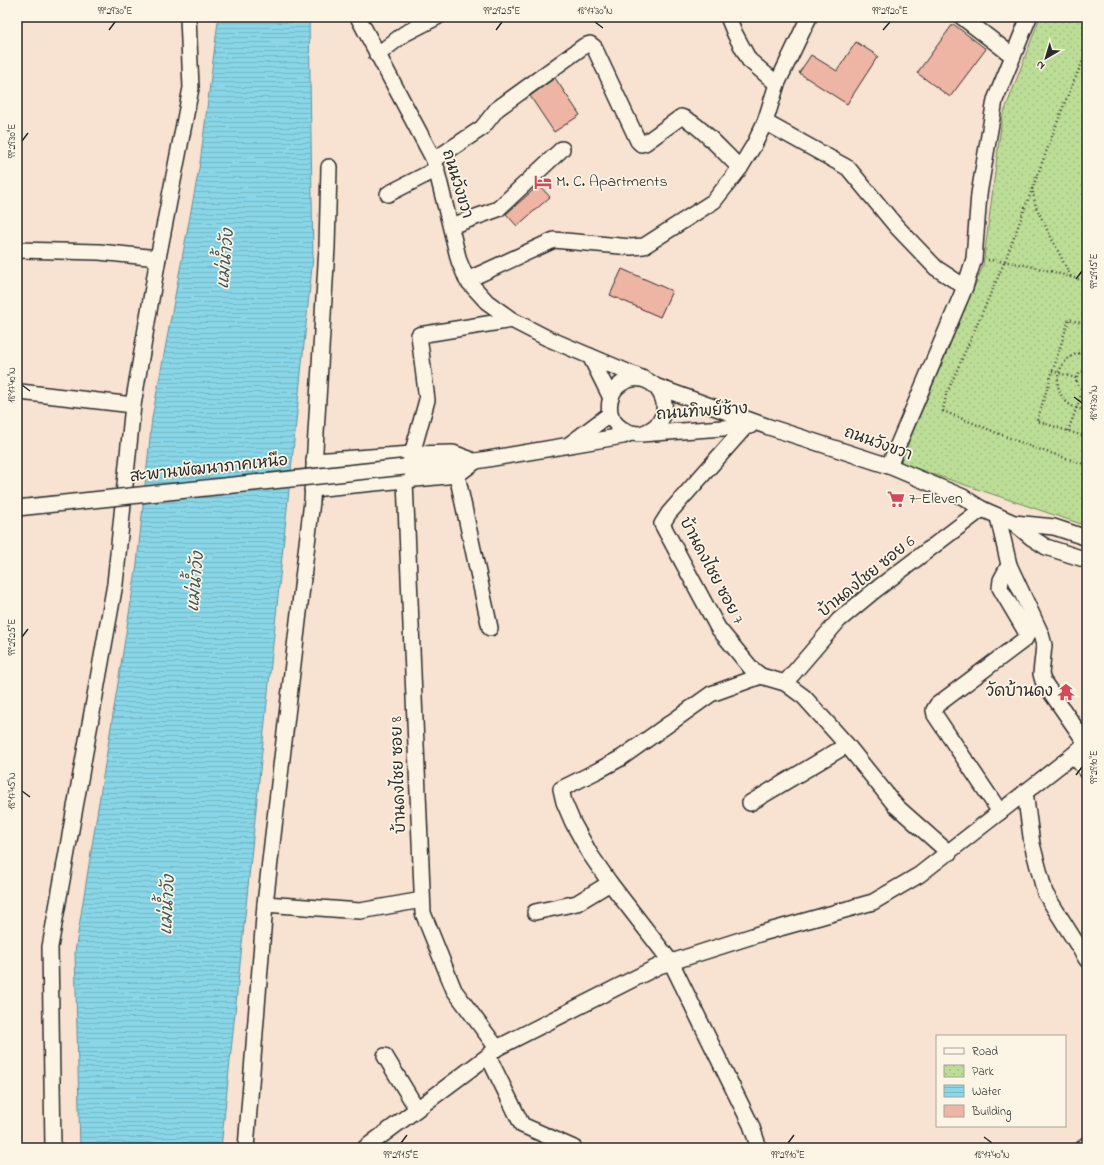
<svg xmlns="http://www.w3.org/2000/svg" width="1104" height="1165" font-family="'Indie Flower','Playpen Sans Thai',sans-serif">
  <defs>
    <pattern id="park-dots" width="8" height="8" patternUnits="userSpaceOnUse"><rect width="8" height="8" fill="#bcdd96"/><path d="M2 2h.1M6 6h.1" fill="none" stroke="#a2be81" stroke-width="1.8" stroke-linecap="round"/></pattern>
    <pattern id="water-rules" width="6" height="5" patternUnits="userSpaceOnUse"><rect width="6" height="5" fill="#88d6e7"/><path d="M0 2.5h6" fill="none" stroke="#76b8c6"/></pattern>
  </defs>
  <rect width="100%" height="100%" fill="#f8e2d2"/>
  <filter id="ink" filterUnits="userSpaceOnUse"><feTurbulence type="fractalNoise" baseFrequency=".025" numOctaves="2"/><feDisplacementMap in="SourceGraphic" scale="8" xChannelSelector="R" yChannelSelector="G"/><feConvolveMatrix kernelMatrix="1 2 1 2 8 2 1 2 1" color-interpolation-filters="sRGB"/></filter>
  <g filter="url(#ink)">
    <!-- park -->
    <polygon fill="url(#park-dots)" stroke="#748460" points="1040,17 1087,17 1087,526 900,463 983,266 1002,118"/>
    <!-- water -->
    <polygon fill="url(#water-rules)" stroke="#63929c" points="217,17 309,17 313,257 221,1148 80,1148 75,952 137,564 152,418 200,163 218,21"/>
    <!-- building -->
    <g fill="#eeb5a5" stroke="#2b2b2b">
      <polygon points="953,24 986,49 950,97 917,73"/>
      <polygon points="856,42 878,56 847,104 799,73 811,55 837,71"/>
      <polygon points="555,78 580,115 554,132 530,96"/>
      <polygon points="539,185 550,197 517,226 506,214"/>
      <polygon points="622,269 672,291 660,317 610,295"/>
    </g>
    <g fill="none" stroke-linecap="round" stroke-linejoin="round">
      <!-- minor casing -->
      <g stroke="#2b2b2b" stroke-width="18">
        <g id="minor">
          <polyline points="358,17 434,160 459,261 467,280 487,302 512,320 547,338 644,379"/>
          <polyline points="728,17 735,34 749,60 777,84"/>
          <polyline points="962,17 1013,56"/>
          <polyline points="377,55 404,34 437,17"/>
          <polyline points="765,122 848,168 896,226 936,268 965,287"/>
          <path d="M434,160l48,-32 15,-19 87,-63 6,-2 4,3 44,94 3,3 4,-1 36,-26c16,4 46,39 59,51"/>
          <polyline points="388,194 437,169"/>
          <polyline points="451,226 498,209 562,149"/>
          <polyline points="17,250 99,252 158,258"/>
          <polyline points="467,280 554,240 631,247 644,246 714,201 740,168 754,145 765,122 777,84 809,17"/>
          <polyline points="590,356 611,398"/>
          <polyline points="655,386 766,426 889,466 963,497 982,509 1014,523 1054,527 1087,538"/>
          <polyline points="20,392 133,405"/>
          <polyline points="745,427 669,513 662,524 718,628 751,668 761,676 785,683 804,697 847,745 896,806 949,853"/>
          <path d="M641,434c49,-15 11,-78 -24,-47 -6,6 -9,17 -7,26 4,14 17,21 31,21l109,-8"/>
          <polyline points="570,444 610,414"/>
          <polyline points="412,454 427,400 419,335 512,320"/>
          <polyline points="314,461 412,454 453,453 469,459"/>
          <polyline points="889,466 965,287 974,259 979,194 995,100 1029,17"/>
          <polyline points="404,467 476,461 623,436 631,433"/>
          <polyline points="457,475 490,628"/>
          <polyline points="405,481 423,913 454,990 497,1048"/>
          <polyline points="312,489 457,475 476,461"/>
          <polyline points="998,517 1009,565 1001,580 1000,588 1026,632 1027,635 1025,639 937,705 934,710 935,715 1000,812"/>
          <polyline points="1014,523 1032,538 1046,547 1087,560"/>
          <polyline points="1009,565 1041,634 1044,645 1041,674 1043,681 1086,743"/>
          <polyline points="785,683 839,620 874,591 982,509"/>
          <polyline points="1073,755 1087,771"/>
          <polyline points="1025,792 1032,844 1045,893 1087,960"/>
          <polyline points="750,803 847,745"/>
          <polyline points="265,904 360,911 422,900"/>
          <polyline points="535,912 577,903 610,883"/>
          <polyline points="385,1056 417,1109"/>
          <polyline points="488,1056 522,1125 574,1148"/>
          <polyline points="53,1148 50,947 115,584 133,405 158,258 191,88 188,17"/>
          <polyline points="246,1148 265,904 312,501 327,247 329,167"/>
          <polyline points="365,1148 488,1056 497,1048 659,966 762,933 873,902 919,875 1073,755 1087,742"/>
          <polyline points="759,1148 751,1125 671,962 610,883 590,854 573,823 564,802 561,789 599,770 621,758 711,694 761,676"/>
          <polyline points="1083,1148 1087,1144"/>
        </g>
      </g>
      <!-- path -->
      <g stroke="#2b2b2b" stroke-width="2.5" stroke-dasharray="1 3" stroke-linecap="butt">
        <polyline points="1087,51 1065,102 1005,261 946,395 943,411 1032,447 1087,465"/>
        <polyline points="1032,188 1036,207 1071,277"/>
        <path d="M988,260c33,2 67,12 99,22"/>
        <polyline points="1087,325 1069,319 1037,421 1087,437"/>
        <path d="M1087,352c-39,2 -39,56 0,58"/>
        <polyline points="1052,371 1076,378"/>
        <path d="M1087,371c-14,1 -14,18 0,19"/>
        <polyline points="1068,431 1083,390"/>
      </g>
      <!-- minor -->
      <use href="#minor" stroke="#fcf5e5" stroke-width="15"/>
      <!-- minor-bridge casing -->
      <g stroke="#2b2b2b" stroke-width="18" stroke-linecap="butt">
        <polyline id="minor-bridge" points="17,508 404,467"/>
      </g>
      <!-- minor-bridge -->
      <use href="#minor-bridge" stroke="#fcf5e5" stroke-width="15"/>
    </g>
  </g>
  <!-- ticks -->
  <path fill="none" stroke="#2b2b2b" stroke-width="1.5" d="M595,22l8,6M109,30l6,-8M496,30l6,-8M883,30l7,-8M22,141l6,-8M1076,279l6,-8M22,385l8,6M1074,397l8,6M22,637l6,-8M1076,775l6,-8M22,791l8,6M984,1137l8,6M401,1143l6,-8M788,1143l6,-8"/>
  <!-- icons -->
  <defs>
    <g id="hotel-bare" transform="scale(1.38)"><path d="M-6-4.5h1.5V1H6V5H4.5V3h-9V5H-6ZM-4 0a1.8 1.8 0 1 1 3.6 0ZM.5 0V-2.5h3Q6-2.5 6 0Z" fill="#d1495b" stroke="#fcf5e5" stroke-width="2.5" paint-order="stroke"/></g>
    <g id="supermarket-bare" transform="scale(1.38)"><path d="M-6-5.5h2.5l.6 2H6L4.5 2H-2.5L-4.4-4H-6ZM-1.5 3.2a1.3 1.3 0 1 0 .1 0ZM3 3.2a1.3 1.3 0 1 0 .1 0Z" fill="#d1495b" stroke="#fcf5e5" stroke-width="2.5" paint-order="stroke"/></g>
    <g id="temple-bare" transform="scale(1.38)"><path d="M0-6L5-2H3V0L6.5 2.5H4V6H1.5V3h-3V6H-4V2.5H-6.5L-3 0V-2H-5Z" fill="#d1495b" stroke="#fcf5e5" stroke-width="2.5" paint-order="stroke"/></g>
  </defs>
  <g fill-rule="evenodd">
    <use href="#hotel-bare" x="543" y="182"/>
    <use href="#supermarket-bare" x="896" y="499"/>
    <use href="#temple-bare" x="1066" y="692"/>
  </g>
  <g text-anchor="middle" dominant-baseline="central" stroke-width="3.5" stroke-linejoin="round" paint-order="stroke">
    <!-- poi labels -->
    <g font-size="16" fill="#2b2b2b" stroke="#fcf5e5" text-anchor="start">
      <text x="556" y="182">M. C. Apartments</text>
      <text x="909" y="499">7-Eleven</text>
      <text x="1053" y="692" text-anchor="end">วัดบ้านดง</text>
    </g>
    <!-- street labels -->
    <g font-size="16" fill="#2b2b2b" stroke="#fcf5e5">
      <text transform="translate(457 184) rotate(73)">ถนนวังขวา</text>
      <text transform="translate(702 412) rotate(-4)">ถนนทิพย์ช้าง</text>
      <text transform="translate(878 444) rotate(20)">ถนนวังขวา</text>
      <text transform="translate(209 469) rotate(-6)">สะพานพัฒนาภาคเหนือ</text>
      <text transform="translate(711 571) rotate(62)">บ้านดงไชย ซอย 7</text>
      <text transform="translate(867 577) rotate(-39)">บ้านดงไชย ซอย 6</text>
      <text transform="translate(399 775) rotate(-92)">บ้านดงไชย ซอย 8</text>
    </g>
    <!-- water labels -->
    <g font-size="17" font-style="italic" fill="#42565a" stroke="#fcf5e5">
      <text transform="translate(226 259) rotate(-85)">แม่น้ำวัง</text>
      <text transform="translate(196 582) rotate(-85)">แม่น้ำวัง</text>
      <text transform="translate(168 905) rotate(-87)">แม่น้ำวัง</text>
    </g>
  </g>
  <!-- margin -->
  <rect width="1104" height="1165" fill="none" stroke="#fcf5e5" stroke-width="44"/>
  <!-- legend -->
  <rect x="936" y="1035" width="130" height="92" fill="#fcf5e5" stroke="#a8a49b"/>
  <rect x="944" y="1048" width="20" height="6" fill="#fcf5e5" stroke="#a8a49b"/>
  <text x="972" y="1055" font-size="12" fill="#2b2b2b">Road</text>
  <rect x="944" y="1065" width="20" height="12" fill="url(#park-dots)" stroke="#a8a49b"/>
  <text x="972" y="1075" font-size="12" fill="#2b2b2b">Park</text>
  <rect x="944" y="1085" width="20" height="12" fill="url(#water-rules)" stroke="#a8a49b"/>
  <text x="972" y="1095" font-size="12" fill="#2b2b2b">Water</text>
  <rect x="944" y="1105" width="20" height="12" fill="#eeb5a5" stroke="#a8a49b"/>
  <text x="972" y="1115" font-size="12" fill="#2b2b2b">Building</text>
  <!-- north arrow -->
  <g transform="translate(1046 58) rotate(218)" stroke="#fcf5e5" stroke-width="3" paint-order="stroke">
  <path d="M0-3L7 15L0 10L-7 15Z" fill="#2b2b2b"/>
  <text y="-6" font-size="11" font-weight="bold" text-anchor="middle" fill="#2b2b2b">N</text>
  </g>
  <rect x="22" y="22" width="1060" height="1121" fill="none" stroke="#2b2b2b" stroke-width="1.5"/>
  <g font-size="10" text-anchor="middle" fill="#2b2b2b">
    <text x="115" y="14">99°29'30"E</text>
    <text x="502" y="14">99°29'25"E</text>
    <text x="595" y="14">18°17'30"N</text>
    <text x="890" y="14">99°29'20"E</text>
    <text transform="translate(11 141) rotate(-90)" y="4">99°29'30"E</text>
    <text transform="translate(1093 271) rotate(-90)" y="4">99°29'15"E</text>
    <text transform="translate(11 385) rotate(-90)" y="4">18°17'40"N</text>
    <text transform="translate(1093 403) rotate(-90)" y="4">18°17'30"N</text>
    <text transform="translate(11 637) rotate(-90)" y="4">99°29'25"E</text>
    <text transform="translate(1093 767) rotate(-90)" y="4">99°29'10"E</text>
    <text transform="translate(11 791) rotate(-90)" y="4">18°17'45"N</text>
    <text x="401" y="1158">99°29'15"E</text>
    <text x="788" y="1158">99°29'10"E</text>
    <text x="992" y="1158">18°17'40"N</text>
  </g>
</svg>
